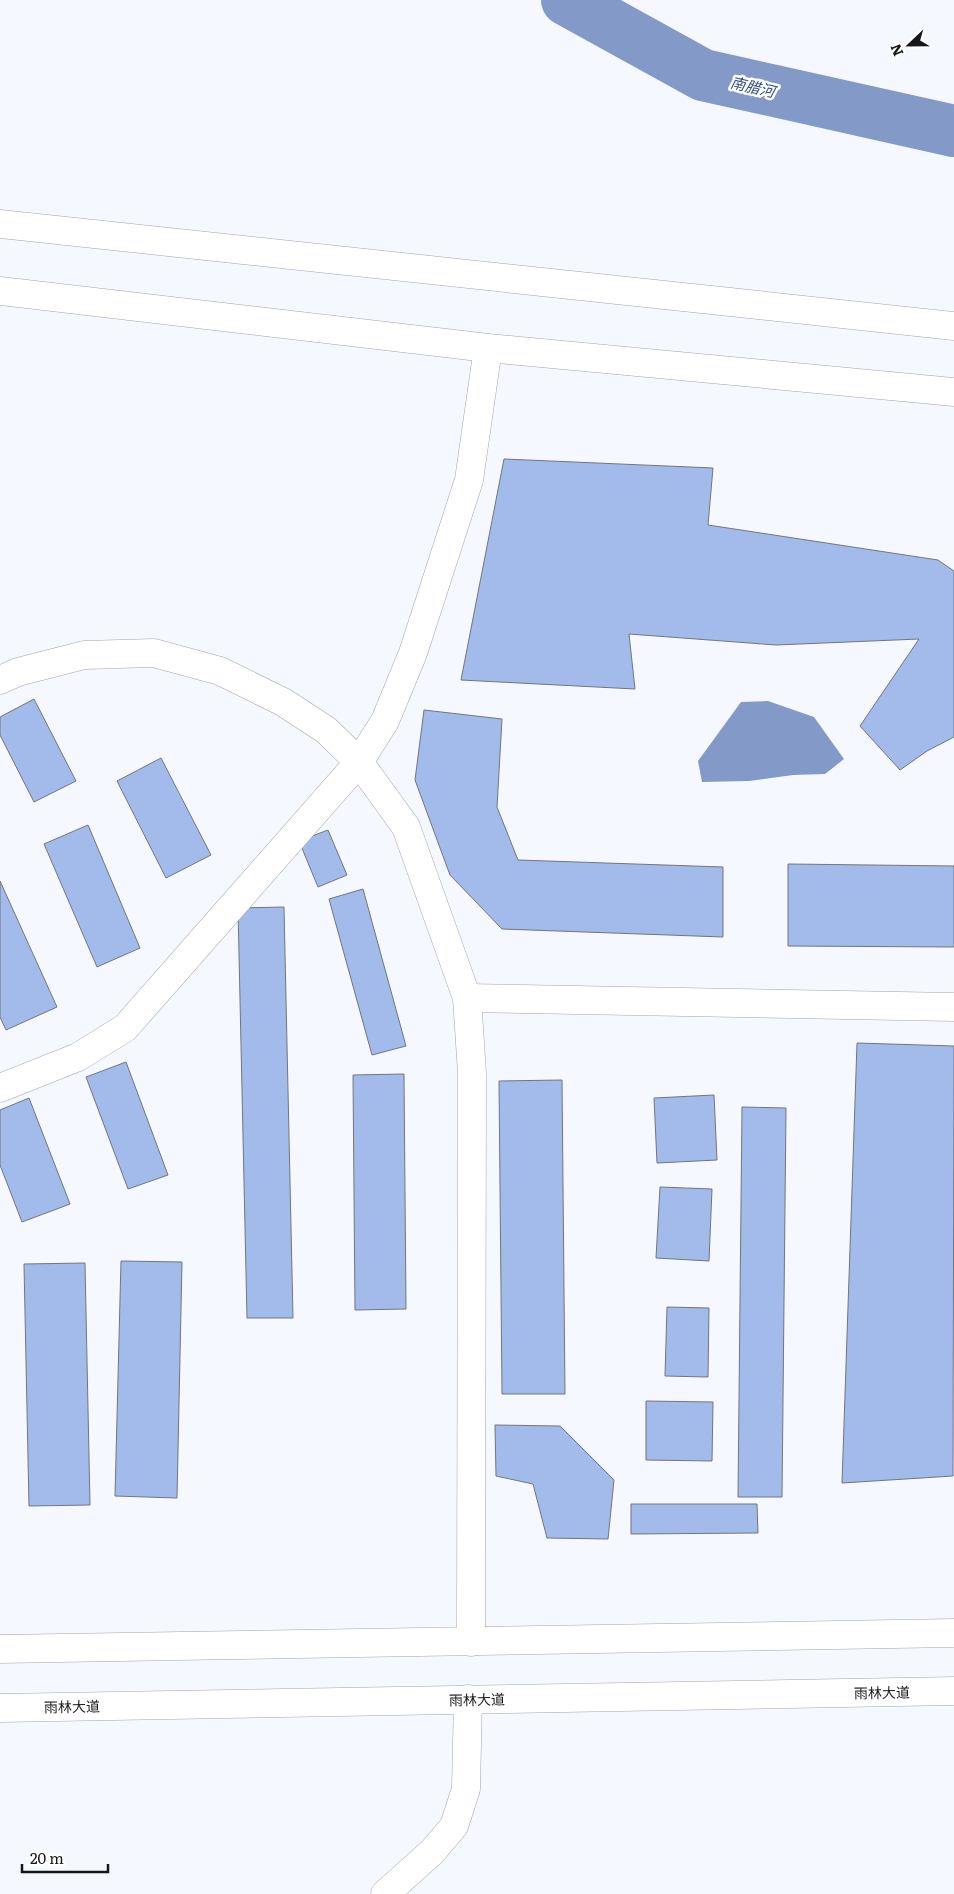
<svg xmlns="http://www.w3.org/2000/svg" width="954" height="1894" font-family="Literata,'Noto Sans SC',serif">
  <rect width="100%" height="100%" fill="#f5f8fe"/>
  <!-- water -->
  <polygon fill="#8399c8" points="768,701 814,717 844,759 825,774 793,775 749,781 702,782 698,761 741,702"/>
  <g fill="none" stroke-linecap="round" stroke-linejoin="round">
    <!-- river -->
    <polyline stroke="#8399c8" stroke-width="52" points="567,0 703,75 954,131"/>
  </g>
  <!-- building -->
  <g fill="#a3bbeb" stroke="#71757e">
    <polygon points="504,459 713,468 708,525 938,560 954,571 954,737 927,751 900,770 860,726 919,639 776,645 629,634 635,689 461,680"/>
    <polygon points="34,699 76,781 34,802 0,735 0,717"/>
    <polygon points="424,710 502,719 497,807 518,860 723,867 723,937 502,929 450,875 415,780"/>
    <polygon points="161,758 211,855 166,878 117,781"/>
    <polygon points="88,825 140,948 97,967 44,844"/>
    <polygon points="328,830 347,875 318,887 299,841"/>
    <polygon points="788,864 954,866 954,947 788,946"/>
    <polygon points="0,881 57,1007 6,1030 0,1017"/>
    <polygon points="363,889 406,1046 372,1055 329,899"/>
    <polygon points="284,907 293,1318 247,1318 238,908"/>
    <polygon points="857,1043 954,1046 953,1476 842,1483"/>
    <polygon points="126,1062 168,1175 128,1189 86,1077"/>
    <polygon points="404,1074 406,1309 355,1310 353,1075"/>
    <polygon points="562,1080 565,1394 502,1394 499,1081"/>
    <polygon points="714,1095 717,1160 657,1163 654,1098"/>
    <polygon points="29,1098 70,1204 22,1222 0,1165 0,1110"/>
    <polygon points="742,1107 786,1108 782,1497 738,1497"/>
    <polygon points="660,1187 712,1189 709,1261 656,1258"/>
    <polygon points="121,1261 182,1262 177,1498 115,1496"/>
    <polygon points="85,1263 90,1505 29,1506 24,1264"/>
    <polygon points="667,1307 709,1308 708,1377 665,1376"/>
    <polygon points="646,1401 713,1402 712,1461 646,1460"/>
    <polygon points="495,1425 560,1426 614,1480 608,1539 547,1538 533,1484 496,1476"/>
    <polygon points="631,1504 757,1504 758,1533 631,1534"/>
  </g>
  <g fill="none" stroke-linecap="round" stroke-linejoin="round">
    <!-- minor casing -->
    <g stroke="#a1a5af" stroke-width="29">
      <g id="minor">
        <polyline points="0,680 18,672 84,655 154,653 220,671 283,702 326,730 359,762 406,827 467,998 472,1073 471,1642"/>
        <polyline points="467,998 954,1007"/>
        <polyline points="0,1088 78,1057 125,1028 359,762 385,721 413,653 469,480 488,348"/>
        <polyline points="385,1894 432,1852 454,1826 466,1789 468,1699"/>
      </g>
    </g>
    <!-- tertiary casing -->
    <g stroke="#a1a5af" stroke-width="29">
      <g id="tertiary">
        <polyline points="0,224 954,326"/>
        <polyline points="0,291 488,348 954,392"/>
      </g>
    </g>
    <!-- trunk casing -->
    <g stroke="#a1a5af" stroke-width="29">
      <g id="trunk">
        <polyline points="0,1649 954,1633"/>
        <polyline points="0,1708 954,1691"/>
      </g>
    </g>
    <!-- minor -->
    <use href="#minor" stroke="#fff" stroke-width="28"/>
    <!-- tertiary -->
    <use href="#tertiary" stroke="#fff" stroke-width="28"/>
    <!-- trunk -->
    <use href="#trunk" stroke="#fff" stroke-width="28"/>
  </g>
  <g text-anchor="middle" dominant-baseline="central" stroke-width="5" stroke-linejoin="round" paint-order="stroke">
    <!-- street labels -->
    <g font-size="14" fill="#141619" stroke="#fff">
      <text transform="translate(882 1692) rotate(-1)">雨林大道</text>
      <text transform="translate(477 1699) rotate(-1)">雨林大道</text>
      <text transform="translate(72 1706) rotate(-1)">雨林大道</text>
    </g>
    <!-- water labels -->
    <g font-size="15" font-style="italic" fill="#344e8a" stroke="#fff">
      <text transform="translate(753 86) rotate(13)">南腊河</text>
    </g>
  </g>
  <!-- north arrow -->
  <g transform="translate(909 45) rotate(248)" stroke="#ffffff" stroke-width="4" paint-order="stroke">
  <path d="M0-4L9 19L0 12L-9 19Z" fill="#141619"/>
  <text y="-8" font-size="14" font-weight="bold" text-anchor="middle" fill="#141619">N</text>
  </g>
  <!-- scale -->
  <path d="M22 1864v8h86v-8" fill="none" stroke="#141619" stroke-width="2.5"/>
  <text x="30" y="1864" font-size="15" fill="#141619" stroke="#ffffff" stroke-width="4" paint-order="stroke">20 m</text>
</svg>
